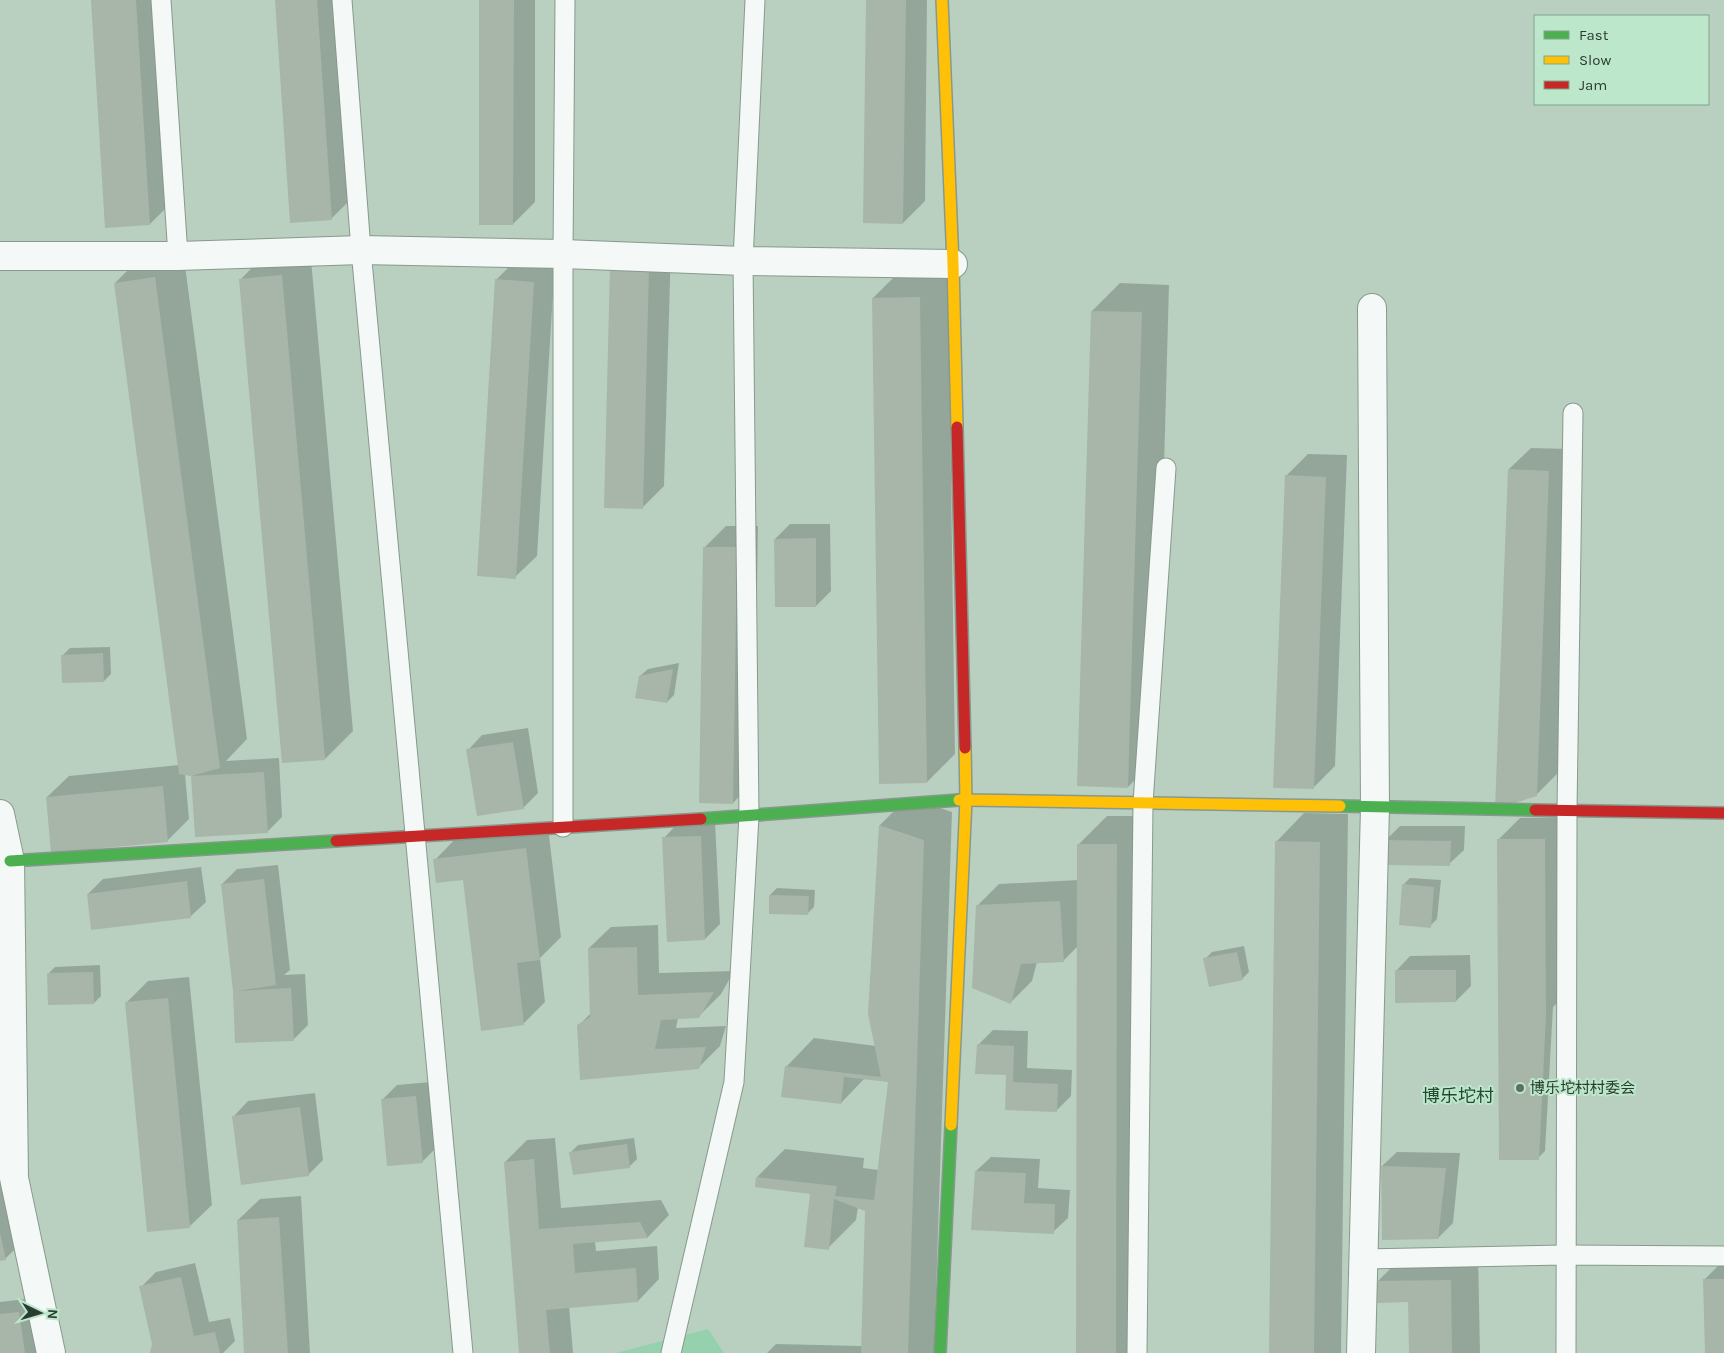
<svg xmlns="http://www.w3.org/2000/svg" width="1724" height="1353" font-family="Karla,'Noto Sans SC',sans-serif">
  <rect width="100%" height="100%" fill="#b9d0c1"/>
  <!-- green -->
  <polygon fill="#95d1ad" points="708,1329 724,1353 616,1353"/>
  <!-- shadow -->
  <g fill="#0003">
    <polygon points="92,0 166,0 178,196 150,224"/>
    <polygon points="276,0 340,0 353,197 331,219"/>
    <polygon points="481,0 535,0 535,202 513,224"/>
    <polygon points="867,0 927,0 925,201 903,223"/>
    <polygon points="633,246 671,247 664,486 642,508"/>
    <polygon points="310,248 353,731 325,759 240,280 268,251"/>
    <polygon points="183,250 247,739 226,761 279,758 282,817 267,832 192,776 194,774 185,774 189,819 168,840 47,797 69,776 179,765 115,283 143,255"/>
    <polygon points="518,258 555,260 537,556 515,577 496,280"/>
    <polygon points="948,269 955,754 927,782 873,298 901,270"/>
    <polygon points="1120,283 1169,285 1156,758 1128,787 1092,311"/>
    <polygon points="1531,448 1570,449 1558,773 1536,795 1509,469"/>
    <polygon points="1308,454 1347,455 1335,766 1313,788 1286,476"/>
    <polygon points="790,524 830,524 831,591 816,606 775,539"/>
    <polygon points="726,526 758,526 754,781 733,803 704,548"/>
    <polygon points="110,647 111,674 104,681 63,655 70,648"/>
    <polygon points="679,663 674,695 667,702 640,676 648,669"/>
    <polygon points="528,728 538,793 523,808 468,750 482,735"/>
    <polygon points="908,797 952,812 934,1353 767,1353 776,1344 862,1346 866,1210 858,1207 856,1220 828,1248 811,1193 757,1177 785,1149 864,1158 863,1168 879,1170 890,1081 865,1078 841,1103 786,1067 814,1038 876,1046 869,1014 880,825"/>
    <polygon points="1304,813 1348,814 1341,1353 1270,1353 1276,842"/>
    <polygon points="1107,816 1144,816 1143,1353 1077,1353 1078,946 1063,961 1037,962 1032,981 1010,1003 977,906 999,884 1079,880 1079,844"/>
    <polygon points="1566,817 1567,993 1553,1007 1545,1151 1538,1158 1499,839 1520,818"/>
    <polygon points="715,821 720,924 705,939 664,838 678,823"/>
    <polygon points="1400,826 1465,826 1464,850 1449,864 1386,840"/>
    <polygon points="548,827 561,937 540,958 545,1002 523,1024 464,878 435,860 456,838"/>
    <polygon points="278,865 290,970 284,975 305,974 308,1025 293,1040 234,991 222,884 237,869"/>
    <polygon points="201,867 206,902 191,916 92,929 88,894 103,879"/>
    <polygon points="1410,878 1441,880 1437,919 1430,926 1403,885"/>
    <polygon points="777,888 815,890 814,907 807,914 770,895"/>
    <polygon points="658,925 659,973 734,971 721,994 699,1016 678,1018 676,1028 726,1026 720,1046 698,1068 579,1025 591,1013 589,948 611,927"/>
    <polygon points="1244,946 1249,972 1242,979 1205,959 1212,952"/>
    <polygon points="1470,955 1471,986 1456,1001 1396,971 1410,956"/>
    <polygon points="100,965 101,996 94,1003 48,974 55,967"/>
    <polygon points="189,977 212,1205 190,1226 126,1003 148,981"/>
    <polygon points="993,1030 1028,1031 1027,1068 1072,1070 1071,1096 1056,1111 1006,1109 1007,1074 978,1045"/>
    <polygon points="431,1082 437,1147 422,1162 382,1100 397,1085"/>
    <polygon points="315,1093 323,1160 308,1175 234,1116 248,1101"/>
    <polygon points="555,1138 561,1208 661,1200 669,1215 648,1237 595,1241 596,1251 657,1246 659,1279 638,1301 569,1306 573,1353 520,1353 505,1162 527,1140"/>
    <polygon points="634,1138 637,1159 630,1166 571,1152 578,1145"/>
    <polygon points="1397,1152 1460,1153 1453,1223 1438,1238 1382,1166"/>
    <polygon points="991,1157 1040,1159 1038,1188 1070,1190 1068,1218 1053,1232 976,1171"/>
    <polygon points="7,1174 20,1244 5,1259 0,1260 0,1176"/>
    <polygon points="301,1196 310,1353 246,1353 238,1220 260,1199"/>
    <polygon points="1478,1252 1480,1353 1410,1353 1409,1301 1378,1281 1406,1253"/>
    <polygon points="1724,1260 1724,1353 1706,1353 1704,1280"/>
    <polygon points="195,1263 209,1322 230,1318 235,1341 223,1353 151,1353 153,1344 141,1287 156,1272"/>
    <polygon points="34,1298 41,1353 0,1353 0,1302"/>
  </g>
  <!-- building -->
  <g fill="#a7b6a9">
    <polygon points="91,0 136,0 150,225 105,228"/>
    <polygon points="275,0 317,0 332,220 290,223"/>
    <polygon points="479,0 514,0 513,225 479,225"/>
    <polygon points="866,0 906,0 903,224 863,223"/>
    <polygon points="610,267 649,268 643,509 604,508"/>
    <polygon points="282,275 325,760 282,763 239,279"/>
    <polygon points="155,277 220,768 191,776 179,774 114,283"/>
    <polygon points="495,279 534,282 516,579 477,576"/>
    <polygon points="920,297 927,783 879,784 872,298"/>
    <polygon points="1091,311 1142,312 1128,788 1077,786"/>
    <polygon points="1508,469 1549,471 1537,796 1495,809"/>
    <polygon points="1285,475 1326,477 1314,789 1273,788"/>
    <polygon points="816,538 816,607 775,607 774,539"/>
    <polygon points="703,547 737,547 733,804 699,803"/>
    <polygon points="103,653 104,682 62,683 61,655"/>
    <polygon points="673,669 667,703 635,698 639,676"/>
    <polygon points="513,742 524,809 477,816 466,749"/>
    <polygon points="264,772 268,833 195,837 191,776"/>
    <polygon points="163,786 168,842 51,853 46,797"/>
    <polygon points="879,825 924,840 908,1353 861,1353 865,1211 834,1199 829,1250 804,1247 810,1194 755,1187 756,1177 837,1186 835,1196 874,1200 888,1082 844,1077 841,1104 781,1097 785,1066 881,1077 868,1014"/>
    <polygon points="701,836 705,940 667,942 662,837"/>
    <polygon points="1497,839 1545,839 1546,1016 1539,1160 1499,1160"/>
    <polygon points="1384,840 1451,841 1450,866 1384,865"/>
    <polygon points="1275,841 1320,842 1314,1353 1269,1353"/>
    <polygon points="1077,844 1117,844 1116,1353 1076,1353"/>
    <polygon points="526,848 540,960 517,963 524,1025 481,1031 463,880 436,883 433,859"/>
    <polygon points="264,879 276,985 237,991 291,988 294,1041 235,1043 233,991 221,884"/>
    <polygon points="187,881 191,918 91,930 87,894"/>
    <polygon points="1402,884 1434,887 1431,928 1399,925"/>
    <polygon points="769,895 809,896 808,915 769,914"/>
    <polygon points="1060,901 1064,962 1021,964 1011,1004 972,988 976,905"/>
    <polygon points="637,947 638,995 714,992 699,1018 661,1020 655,1049 706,1047 699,1069 580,1080 577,1025 590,1017 588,948"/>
    <polygon points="1237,952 1243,980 1209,987 1203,958"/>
    <polygon points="1395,970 1456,970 1456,1002 1395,1003"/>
    <polygon points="93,972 94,1004 48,1005 47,973"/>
    <polygon points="168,998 190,1228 147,1232 125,1002"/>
    <polygon points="977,1044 1014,1046 1013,1082 1058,1084 1057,1112 1005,1110 1006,1075 975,1074"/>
    <polygon points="416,1096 423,1163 387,1166 381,1099"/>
    <polygon points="300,1107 309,1176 241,1185 232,1116"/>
    <polygon points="627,1144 630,1168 573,1175 569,1152"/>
    <polygon points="534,1159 539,1229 640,1222 648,1238 573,1244 575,1273 636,1268 638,1302 546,1310 550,1353 519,1353 504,1162"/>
    <polygon points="1381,1166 1446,1168 1438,1239 1382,1240"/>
    <polygon points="975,1171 1026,1173 1024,1203 1055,1204 1054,1234 971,1230"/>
    <polygon points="279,1217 288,1353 244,1353 237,1220"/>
    <polygon points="0,1233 6,1260 0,1261"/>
    <polygon points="181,1277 194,1336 215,1332 220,1353 150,1353 152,1344 139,1286"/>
    <polygon points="1703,1279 1724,1279 1724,1353 1705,1353"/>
    <polygon points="1451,1280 1452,1353 1409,1353 1408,1302 1377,1303 1377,1281"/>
    <polygon points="19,1312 25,1353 0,1353 0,1314"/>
  </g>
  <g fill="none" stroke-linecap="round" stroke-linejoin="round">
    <!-- lane casing -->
    <g stroke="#87998d" stroke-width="21">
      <g id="lane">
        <polyline points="161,0 178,256"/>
        <polyline points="342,0 361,250 463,1353"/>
        <polyline points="563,827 563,254 565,0"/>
        <polyline points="1364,1259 1565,1255 1724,1256"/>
        <polyline points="671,1353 734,1082 749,816 743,261 755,0"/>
        <polyline points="1137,1353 1143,803 1166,468"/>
        <polyline points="1566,1353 1567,810 1573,413"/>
      </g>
    </g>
    <!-- street casing -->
    <g stroke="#87998d" stroke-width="30">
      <g id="street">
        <polyline points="0,256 178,256 361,250 563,254 743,261 953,264"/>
        <polyline points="0,814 10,861 14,1178 51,1353"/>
        <polyline points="1361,1353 1375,807 1372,308"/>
      </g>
    </g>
    <!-- fast casing -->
    <g stroke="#87998d" stroke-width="14">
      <g id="fast">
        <polyline points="1340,806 1535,810"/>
        <polyline points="701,819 959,800"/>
        <polyline points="10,861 336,841"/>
        <polyline points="940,1353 951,1125"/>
      </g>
    </g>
    <!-- slow casing -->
    <g stroke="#87998d" stroke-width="14">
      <g id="slow">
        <polyline points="942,0 953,264 957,427"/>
        <polyline points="965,748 966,800 1340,806"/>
        <polyline points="951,1125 966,800 959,800"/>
      </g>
    </g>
    <!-- jam casing -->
    <g stroke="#87998d" stroke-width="14">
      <g id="jam">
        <polyline points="957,427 965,748"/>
        <polyline points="1535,810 1724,813"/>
        <polyline points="336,841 701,819"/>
      </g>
    </g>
    <!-- lane -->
    <use href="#lane" stroke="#f4f8f6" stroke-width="19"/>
    <!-- street -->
    <use href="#street" stroke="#f4f8f6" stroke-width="28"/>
    <!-- fast -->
    <use href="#fast" stroke="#4caf50" stroke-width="11"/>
    <!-- slow -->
    <use href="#slow" stroke="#ffc107" stroke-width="11"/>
    <!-- jam -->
    <use href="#jam" stroke="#c62828" stroke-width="11"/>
  </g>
  <!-- markers -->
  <circle fill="#5d7063" stroke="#bce7cb" stroke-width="2" cx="1520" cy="1088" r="5"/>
  <g text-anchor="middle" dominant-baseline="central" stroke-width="4" stroke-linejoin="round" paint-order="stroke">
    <!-- poi labels -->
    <g font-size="15" fill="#2b3c31" stroke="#bce7cb" text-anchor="start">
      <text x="1530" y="1088">博乐坨村村委会</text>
    </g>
    <!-- quarter labels -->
    <g font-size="18" fill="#234933" stroke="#bce7cb">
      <text x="1458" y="1096">博乐坨村</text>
    </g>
  </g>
  <!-- legend -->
  <rect x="1534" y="15" width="175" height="90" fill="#bce7cb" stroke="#82a38d"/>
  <rect x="1544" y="31" width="25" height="8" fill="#4caf50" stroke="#82a38d"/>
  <text x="1579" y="40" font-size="15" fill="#2b3c31">Fast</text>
  <rect x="1544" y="56" width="25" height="8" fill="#ffc107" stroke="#82a38d"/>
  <text x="1579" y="65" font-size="15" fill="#2b3c31">Slow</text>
  <rect x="1544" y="81" width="25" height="8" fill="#c62828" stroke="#82a38d"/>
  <text x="1579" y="90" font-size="15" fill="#2b3c31">Jam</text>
  <!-- north arrow -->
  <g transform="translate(40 1313) rotate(95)" stroke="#bce7cb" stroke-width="4" paint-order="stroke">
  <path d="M0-4L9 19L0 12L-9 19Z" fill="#2b3c31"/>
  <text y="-8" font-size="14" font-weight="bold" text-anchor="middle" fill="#2b3c31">N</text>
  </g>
</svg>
